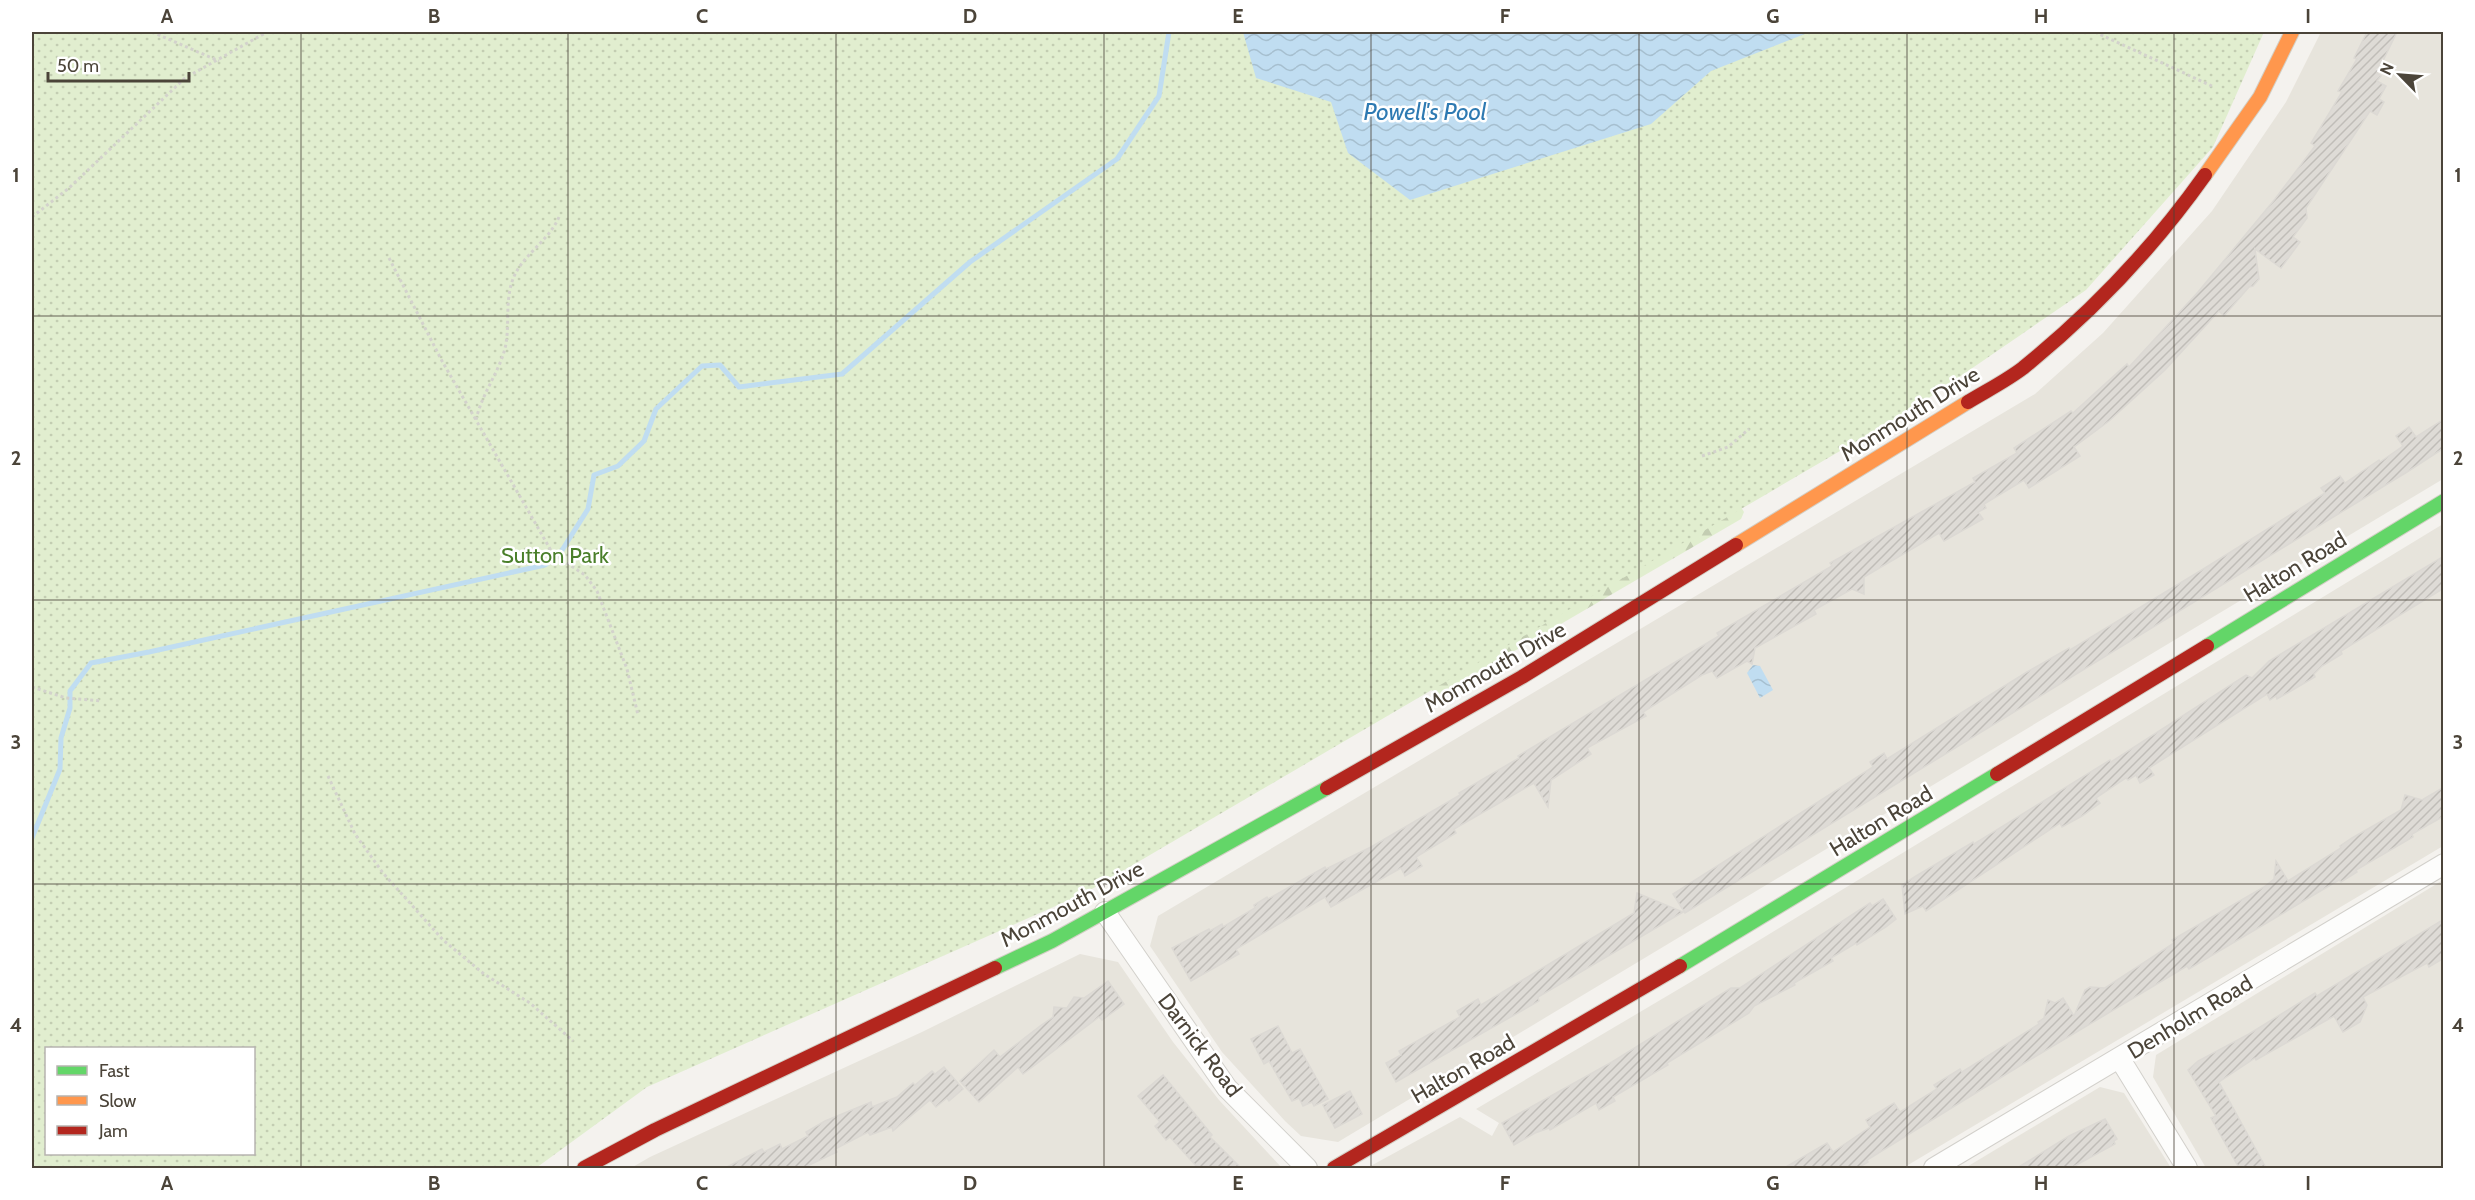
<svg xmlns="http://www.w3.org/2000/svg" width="2475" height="1200" font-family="Cabin,sans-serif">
  <defs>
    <pattern id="forest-firs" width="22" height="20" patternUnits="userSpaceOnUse" patternTransform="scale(1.5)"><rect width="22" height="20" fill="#e1eecf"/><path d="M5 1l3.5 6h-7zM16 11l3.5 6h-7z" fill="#c3cdb2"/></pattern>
    <pattern id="park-dots" width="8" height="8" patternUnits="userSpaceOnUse" patternTransform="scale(1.5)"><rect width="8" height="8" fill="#e1eecf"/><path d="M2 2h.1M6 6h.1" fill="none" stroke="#c3cdb2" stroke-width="1.8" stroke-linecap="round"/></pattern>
    <pattern id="water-waves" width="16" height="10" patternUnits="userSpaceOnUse" patternTransform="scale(1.5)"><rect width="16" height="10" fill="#c0ddf1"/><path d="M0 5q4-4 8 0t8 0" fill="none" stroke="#a6bfcf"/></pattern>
    <pattern id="building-hatch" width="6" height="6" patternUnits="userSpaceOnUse" patternTransform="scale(1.5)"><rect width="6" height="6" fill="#dedbd6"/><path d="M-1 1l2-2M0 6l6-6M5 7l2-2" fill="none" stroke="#c0bdb8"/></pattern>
  </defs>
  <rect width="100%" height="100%" fill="#f4f2ee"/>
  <!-- residential -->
  <g fill="#e7e4dc">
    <polygon points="2321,32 2443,32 2443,479 1338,1142 1301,1136 1285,1121 1222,1052 1150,946 1158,916 2035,394 2103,333 2212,211 2286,102"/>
    <polygon points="2443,524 2443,846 1903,1168 1367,1168 1460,1117 1492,1136 1499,1123 1476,1109 1689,983"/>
    <polygon points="2443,880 2443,1168 2206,1168 2153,1077 2156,1055"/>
    <polygon points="1080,954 1118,962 1173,1042 1219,1100 1282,1168 631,1168 650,1157 922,1032"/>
    <polygon points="2100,1087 2124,1093 2171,1168 1965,1168"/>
  </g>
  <!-- forest -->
  <polygon fill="url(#forest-firs)" points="1736,499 1744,512 1741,519 1434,698 1428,674"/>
  <!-- park -->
  <path fill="url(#park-dots)" fill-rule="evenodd" d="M32,32h2232l-51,115 -127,143 -169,116 -832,487 -438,194 -111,81h-504zM46,1048h208v106h-208z"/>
  <!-- water -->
  <g fill="url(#water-waves)">
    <polygon points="1243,32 1810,32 1711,71 1651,124 1410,200 1348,153 1331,102 1256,78"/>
    <polygon points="1753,665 1760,666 1773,690 1760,698 1747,673"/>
  </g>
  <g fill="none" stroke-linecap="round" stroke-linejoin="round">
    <!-- stream -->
    <polyline stroke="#c0ddf1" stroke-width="5" points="32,838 60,769 61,738 70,708 70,691 91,663 149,652 545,565 559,555 588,509 594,475 618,466 644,441 656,409 702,366 720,365 739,387 842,374 970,262 1117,159 1159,96 1169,32"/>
  </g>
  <!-- building -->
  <g fill="url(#building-hatch)" stroke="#dcd9d4" stroke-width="1.5">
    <polygon points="2367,32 2397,32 2377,73 2381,76 2377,81 2386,86 2379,99 2384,102 2377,115 2370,111 2306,208 2307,218 2293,237 2300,242 2281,268 2255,249 2259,279 2253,286 2249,287 2224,316 2219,311 2165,370 2109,421 2074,447 2080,456 2029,488 2024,480 1984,504 1986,508 1978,512 1983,519 1944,541 1939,533 1864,577 1864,594 1852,589 1814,610 1816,614 1755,648 1752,664 1747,661 1717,678 1712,671 1702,675 1643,712 1646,716 1587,748 1591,754 1551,780 1548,807 1534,783 1454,829 1456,833 1416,857 1422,866 1405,876 1401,868 1331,907 1325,897 1236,949 1239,954 1191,981 1172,948 1209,929 1210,931 1222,924 1223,927 1255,908 1254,905 1267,897 1268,899 1325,867 1326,869 1371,847 1460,795 1459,793 1519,758 1518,756 1719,636 1717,633 1832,566 1830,563 1975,482 1973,478 2017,453 2014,448 2071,411 2073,413 2127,364 2129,367 2198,292 2275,199 2315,146 2311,143 2342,92 2338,91 2357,59 2354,58"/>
    <polygon points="2444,419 2444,448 2407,472 1685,913 1673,894 1873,767 1870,762 1884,753 1887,759 2027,672 2069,648 2070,650 2205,568 2325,493 2321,488 2340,476 2345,483 2379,460 2380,462 2403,446 2396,436 2409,427 2416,437"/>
    <polygon points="2444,556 2444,588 2341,651 2342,654 2322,666 2314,674 2315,677 2277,699 2276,696 2270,700 2267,694 2149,768 2154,775 2140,783 2136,775 2128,780 2126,778 2096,798 2100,803 2082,816 2062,827 2060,823 1926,911 1923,906 1905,914 1902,885 1916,876 1973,842 1974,844 2110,760 2111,762 2246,675 2252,678 2269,661"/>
    <polygon points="2444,787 2444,816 2412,834 2413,837 2356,870 2357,872 2341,882 2339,880 2189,969 2187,966 2013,1070 1867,1160 1868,1162 1858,1168 1784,1168 1827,1143 1833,1152 1870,1127 1866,1120 1894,1103 1900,1112 1937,1089 1934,1085 1960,1069 1962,1072 2039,1024 2038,1022 2044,1018 2048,1000 2055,1003 2063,998 2074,1016 2085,990 2090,987 2105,988 2174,943 2172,940 2264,887 2274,879 2276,861 2288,881 2341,848 2340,846 2352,838 2401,810 2405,795 2422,800"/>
    <polygon points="1637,893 1683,912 1538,997 1539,1001 1396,1082 1386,1063 1401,1055 1399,1051 1460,1017 1457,1011 1478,999 1481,1005 1634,913"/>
    <polygon points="1883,899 1896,919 1886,927 1857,945 1856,943 1831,958 1833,961 1794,983 1795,985 1754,1006 1749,1013 1667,1063 1668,1065 1613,1097 1615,1101 1599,1110 1596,1103 1550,1130 1549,1128 1535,1133 1514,1145 1502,1123 1612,1062 1731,988 1740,988 1870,903 1872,906"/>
    <polygon points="2444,919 2444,958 2429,967 2427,963 2363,997 2367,1005 2360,1022 2343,1032 2334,1016 2256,1060 2255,1058 2219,1082 2266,1168 2239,1168 2211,1118 2216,1116 2188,1070 2198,1061 2249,1034 2315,993 2317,996"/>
    <polygon points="1108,981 1124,1004 1102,1020 1099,1017 1023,1074 1018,1067 979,1102 960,1081 994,1050 1000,1057 1040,1026 1053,1017 1054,1007 1067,1008 1074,997 1084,998"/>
    <polygon points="1278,1026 1292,1053 1300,1049 1328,1099 1314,1106 1312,1102 1303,1106 1299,1098 1292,1101 1269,1061 1264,1064 1251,1039"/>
    <polygon points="944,1067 963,1089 949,1101 947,1098 936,1107 930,1100 893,1131 892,1127 870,1135 868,1132 835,1149 837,1152 803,1168 725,1168 762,1149 764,1152 780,1144 782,1149 808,1136 806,1132 825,1121 871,1102 872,1107 897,1097 913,1083 915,1085 932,1071 935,1074"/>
    <polygon points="1163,1075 1212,1135 1210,1137 1241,1168 1198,1168 1170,1137 1166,1140 1155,1126 1160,1122 1138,1096"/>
    <polygon points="1350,1091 1362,1114 1335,1128 1323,1105"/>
    <polygon points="2105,1119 2117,1139 2114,1141 2115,1144 2071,1168 2017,1168 2069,1136"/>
  </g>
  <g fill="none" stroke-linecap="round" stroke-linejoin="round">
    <!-- street casing -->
    <g stroke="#d2d0cb" stroke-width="22">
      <g id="street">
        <polyline points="1105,912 1227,1088 1307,1168"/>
        <polyline points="2120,1059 2187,1168"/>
        <polyline points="1934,1168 2444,864"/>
      </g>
    </g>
    <!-- fast casing -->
    <g stroke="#d3cfc5" stroke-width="16">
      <g id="fast">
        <polyline points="2207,646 2444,501"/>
        <polyline points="1680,966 1997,774"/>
        <polyline points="995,968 1052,941 1327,788"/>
      </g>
    </g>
    <!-- slow casing -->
    <g stroke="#d3cfc5" stroke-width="16">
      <g id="slow">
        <polyline points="2205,175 2260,97 2292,32"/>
        <polyline points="1736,545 1968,402"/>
      </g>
    </g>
    <!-- jam casing -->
    <g stroke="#d3cfc5" stroke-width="16">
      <g id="jam">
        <path d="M1968,402c18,-11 38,-21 55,-34 69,-56 131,-121 182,-193"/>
        <polyline points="1997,774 2207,646"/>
        <polyline points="1327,788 1522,677 1736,545"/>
        <polyline points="584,1168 655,1130 995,968"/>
        <polyline points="1334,1168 1680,966"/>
      </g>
    </g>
    <!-- path -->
    <g stroke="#d3d2cc" stroke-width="3" stroke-dasharray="3 3" stroke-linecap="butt">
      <polyline points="152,32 219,61"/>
      <polyline points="2095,32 2212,86"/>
      <polyline points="32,217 69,188 185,78 267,32"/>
      <path d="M559,217c-11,25 -37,38 -46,62 -9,23 -2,50 -9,73 -7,23 -23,44 -28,68l77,134 32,21 12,16 30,78 11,46"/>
      <polyline points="389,258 442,361 476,420"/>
      <polyline points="1702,456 1728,447 1749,429"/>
      <polyline points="32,687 66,698 101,701"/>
      <polyline points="328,776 355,834 383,873 443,940 484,974 530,1003 573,1041"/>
    </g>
    <!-- street -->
    <use href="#street" stroke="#fdfdfc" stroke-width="20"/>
    <!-- fast -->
    <use href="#fast" stroke="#63d668" stroke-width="14"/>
    <!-- slow -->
    <use href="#slow" stroke="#ff974d" stroke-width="14"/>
    <!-- jam -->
    <use href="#jam" stroke="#b3261e" stroke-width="14"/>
  </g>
  <!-- grid -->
  <path fill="none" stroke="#4b4439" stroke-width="1.5" stroke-opacity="0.55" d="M301,32v1136M568,32v1136M836,32v1136M1104,32v1136M1371,32v1136M1639,32v1136M1907,32v1136M2174,32v1136M32,316h2412M32,600h2412M32,884h2412"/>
  <g text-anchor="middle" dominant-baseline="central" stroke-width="5" stroke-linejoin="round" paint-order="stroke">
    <!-- street labels -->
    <g font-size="22" fill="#4b4439" stroke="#fff">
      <text transform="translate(1910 414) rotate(-32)">Monmouth Drive</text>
      <text transform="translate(2295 567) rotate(-31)">Halton Road</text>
      <text transform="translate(1495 667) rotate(-30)">Monmouth Drive</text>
      <text transform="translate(1881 821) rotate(-31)">Halton Road</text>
      <text transform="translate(1072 904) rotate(-28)">Monmouth Drive</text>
      <text transform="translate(2190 1017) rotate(-31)">Denholm Road</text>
      <text transform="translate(1200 1045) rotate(53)">Darnick Road</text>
      <text transform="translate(1463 1069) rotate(-30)">Halton Road</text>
    </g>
    <!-- park labels -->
    <g font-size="22" fill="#4a7f2a" stroke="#fff">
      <text x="555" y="555">Sutton Park</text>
    </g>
    <!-- water labels -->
    <g font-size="24" font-style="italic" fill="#2e7ab2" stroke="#fff">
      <text x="1425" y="111">Powell's Pool</text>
    </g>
  </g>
  <!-- border -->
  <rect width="2475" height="1200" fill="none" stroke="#ffffff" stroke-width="66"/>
  <!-- legend -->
  <rect x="45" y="1047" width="210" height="108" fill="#ffffff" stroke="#b7b4b0" stroke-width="1.5"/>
  <rect x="57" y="1066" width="30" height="9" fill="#63d668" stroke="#b7b4b0" stroke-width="1.5"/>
  <text x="99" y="1077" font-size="18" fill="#4b4439">Fast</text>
  <rect x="57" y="1096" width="30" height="9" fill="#ff974d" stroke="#b7b4b0" stroke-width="1.5"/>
  <text x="99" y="1107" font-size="18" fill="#4b4439">Slow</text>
  <rect x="57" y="1126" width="30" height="9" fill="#b3261e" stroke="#b7b4b0" stroke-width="1.5"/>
  <text x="99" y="1137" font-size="18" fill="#4b4439">Jam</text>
  <!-- north arrow -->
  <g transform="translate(2400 75) rotate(295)" stroke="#ffffff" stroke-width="4.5" paint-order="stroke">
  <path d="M0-4.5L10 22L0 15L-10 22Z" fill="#4b4439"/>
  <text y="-9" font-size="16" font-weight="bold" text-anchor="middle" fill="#4b4439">N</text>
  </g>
  <!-- scale -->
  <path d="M48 72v9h141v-9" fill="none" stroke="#4b4439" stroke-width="3"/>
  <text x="57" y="72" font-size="18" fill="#4b4439" stroke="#ffffff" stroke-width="4.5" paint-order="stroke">50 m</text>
  <rect x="33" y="33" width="2409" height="1134" fill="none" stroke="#4b4439" stroke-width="2"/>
  <g font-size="20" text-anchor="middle" font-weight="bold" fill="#4b4439">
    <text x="167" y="23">A</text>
    <text x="434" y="23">B</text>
    <text x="702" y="23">C</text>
    <text x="970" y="23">D</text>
    <text x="1238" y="23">E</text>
    <text x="1505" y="23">F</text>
    <text x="1773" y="23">G</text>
    <text x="2041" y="23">H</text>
    <text x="2308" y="23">I</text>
    <text x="16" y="182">1</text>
    <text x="2458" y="182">1</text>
    <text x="16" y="465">2</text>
    <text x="2458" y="465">2</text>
    <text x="16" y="749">3</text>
    <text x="2458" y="749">3</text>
    <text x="16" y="1032">4</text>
    <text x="2458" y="1032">4</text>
    <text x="167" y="1190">A</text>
    <text x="434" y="1190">B</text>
    <text x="702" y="1190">C</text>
    <text x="970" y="1190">D</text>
    <text x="1238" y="1190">E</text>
    <text x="1505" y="1190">F</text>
    <text x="1773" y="1190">G</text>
    <text x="2041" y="1190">H</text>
    <text x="2308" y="1190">I</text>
  </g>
</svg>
